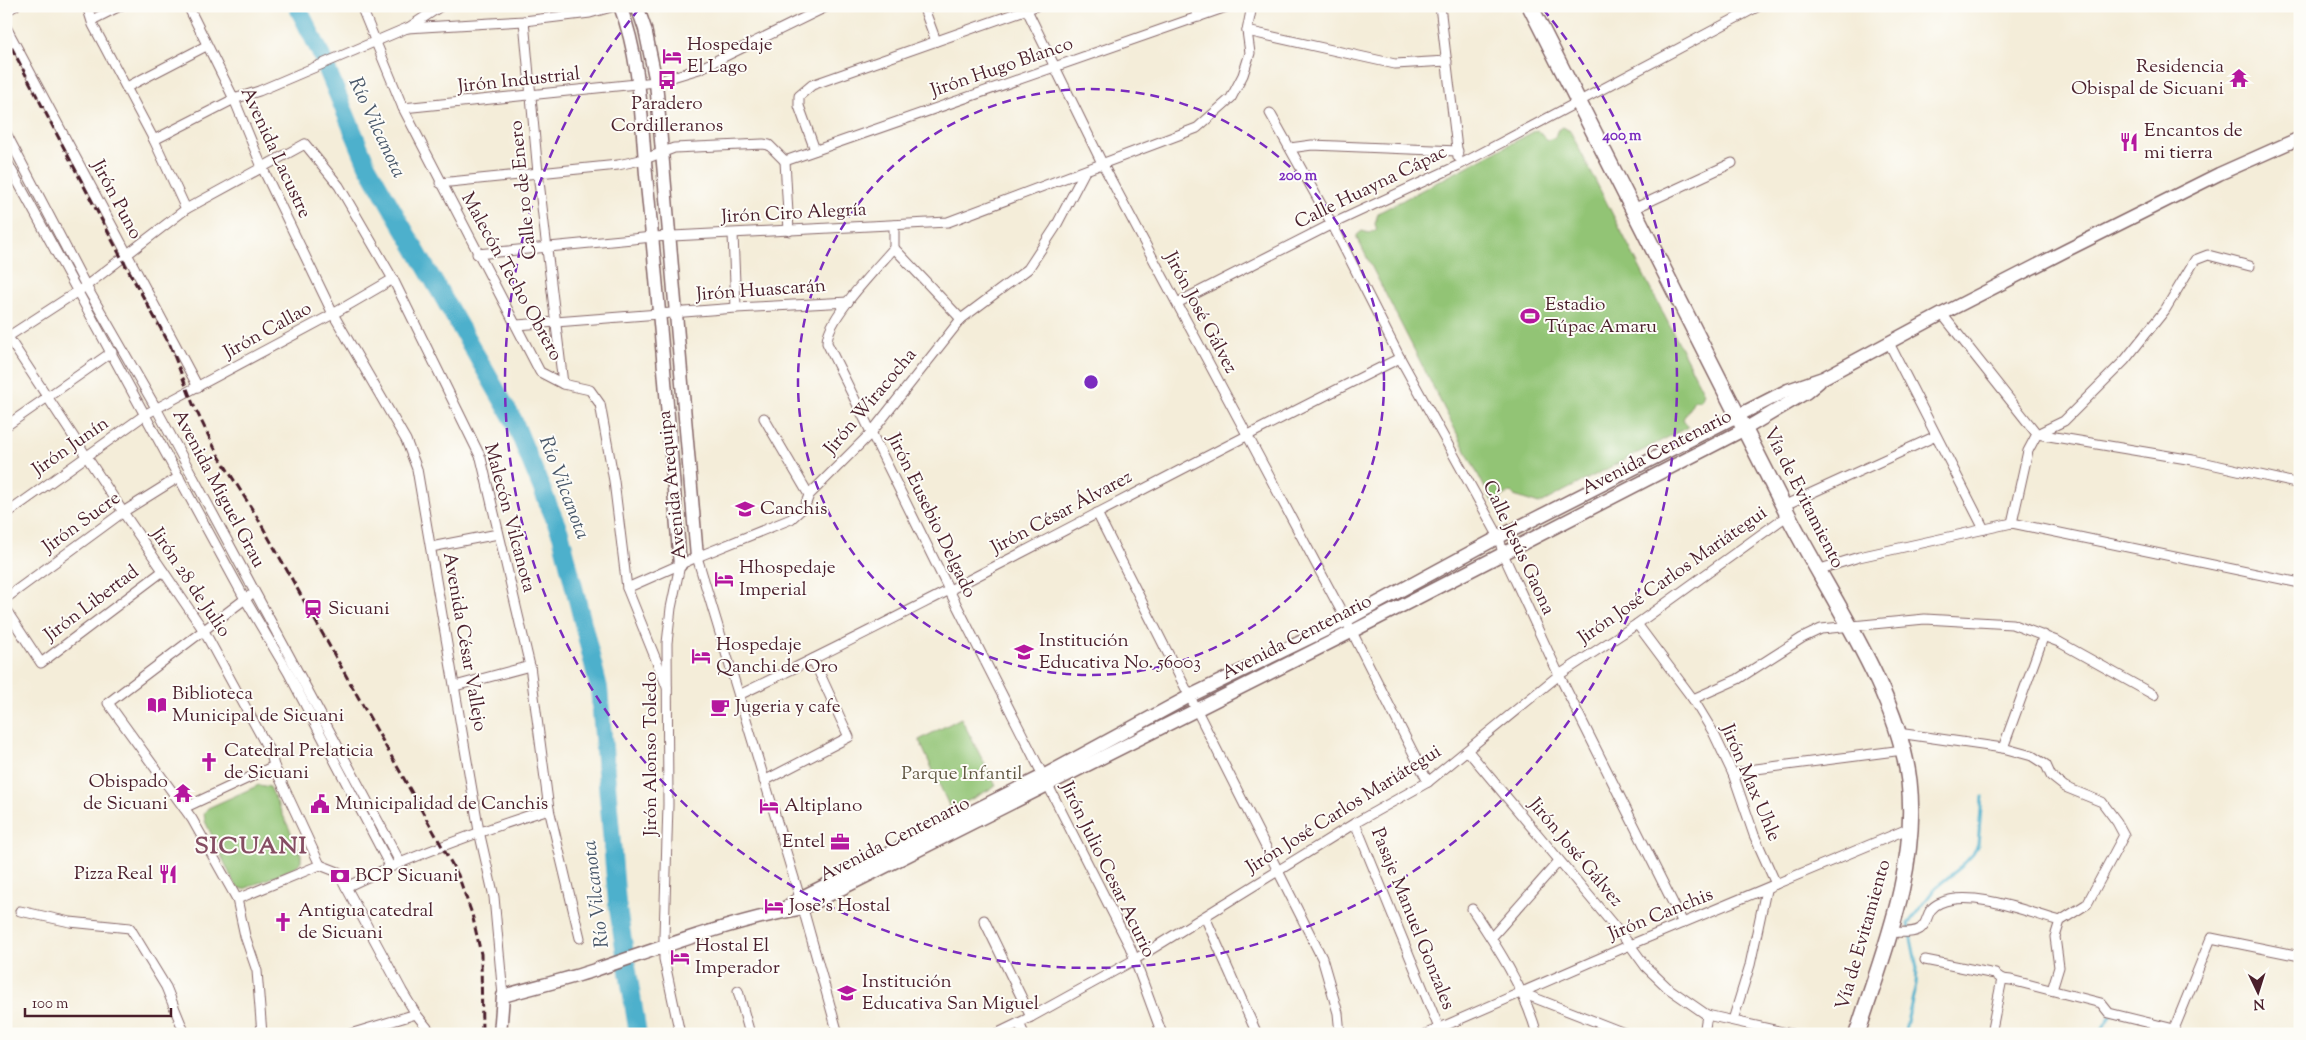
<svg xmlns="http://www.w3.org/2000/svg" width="2306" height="1040" font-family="'Sorts Mill Goudy',serif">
  <rect width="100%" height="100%" fill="#fdfcf7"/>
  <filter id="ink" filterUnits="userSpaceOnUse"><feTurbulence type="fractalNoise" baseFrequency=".02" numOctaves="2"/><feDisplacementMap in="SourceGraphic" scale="10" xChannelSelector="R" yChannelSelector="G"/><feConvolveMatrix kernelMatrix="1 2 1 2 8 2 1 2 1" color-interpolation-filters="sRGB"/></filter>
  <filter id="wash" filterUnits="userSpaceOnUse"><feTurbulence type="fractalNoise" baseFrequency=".0096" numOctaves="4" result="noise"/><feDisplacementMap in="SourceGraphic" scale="20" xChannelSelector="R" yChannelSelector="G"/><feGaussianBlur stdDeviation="1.12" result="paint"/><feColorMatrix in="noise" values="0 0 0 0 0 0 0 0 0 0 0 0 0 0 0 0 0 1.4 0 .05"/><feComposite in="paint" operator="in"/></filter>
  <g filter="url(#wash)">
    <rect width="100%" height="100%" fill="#f4edd9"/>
    <!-- green -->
    <g fill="#92c474" stroke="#6e7250">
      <polygon points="1563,127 1570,131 1704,393 1701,400 1694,400 1683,419 1688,427 1539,504 1514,496 1512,492 1501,497 1501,502 1496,504 1490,498 1357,238 1357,235 1362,231 1369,233 1377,230 1375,224 1378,213 1537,130 1548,140 1555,137 1557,131"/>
      <polygon points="961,718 996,786 951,810 919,740"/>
      <polygon points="259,785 270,787 301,854 301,861 296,867 244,889 238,888 234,883 205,821 204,813 208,808"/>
    </g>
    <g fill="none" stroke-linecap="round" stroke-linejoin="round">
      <!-- stream -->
      <g stroke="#4db0cc" stroke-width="3">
        <polyline points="1904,1034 1916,984 1917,968 1908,924 1936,887 1961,867 1973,854 1978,844 1982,797"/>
        <polyline points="2100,1034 2111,1015"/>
      </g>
      <!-- river -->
      <polyline stroke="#4db0cc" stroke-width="18" points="297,6 319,50 367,165 513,419 561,535 599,688 617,903 638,1034"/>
    </g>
  </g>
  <g filter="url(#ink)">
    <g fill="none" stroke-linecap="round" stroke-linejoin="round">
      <!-- street casing -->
      <g stroke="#866768" stroke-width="11">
        <g id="street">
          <polyline points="87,6 93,25 154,140 186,209"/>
          <polyline points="188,6 234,99 262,167 333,314 406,440 417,469 479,831 494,897 503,996"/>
          <polyline points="361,6 403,108 540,372 563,384 590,390 600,404 614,481 627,588 667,687"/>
          <polyline points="923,6 936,41"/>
          <polyline points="1025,6 1102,163 1346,620 1428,782"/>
          <polyline points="1193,6 1199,17"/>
          <polyline points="1440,6 1458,157"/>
          <polyline points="6,11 15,6"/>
          <polyline points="92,20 120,6"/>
          <polyline points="524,21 538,173 563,384"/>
          <polyline points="6,27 198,387"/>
          <polyline points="408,28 441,6"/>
          <polyline points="1247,31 1395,64 1447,61"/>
          <polyline points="127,87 206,46"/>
          <polyline points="403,108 656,82 699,69 828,6"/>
          <polyline points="1270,113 1332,224 1400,358 1499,537 1503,554 1559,675 1683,923"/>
          <polyline points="6,133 86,286 156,408 400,862"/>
          <polyline points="154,140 234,99 259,91 407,28 524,21 590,13 615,6"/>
          <polyline points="1290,148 1312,145 1458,151"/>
          <polyline points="815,150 799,106 799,96 812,85 1036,6"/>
          <polyline points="6,160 245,599 288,672 390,866"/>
          <polyline points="785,161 1229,6"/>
          <polyline points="785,161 789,231"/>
          <polyline points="440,183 618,165 645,159 674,148 763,144 769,145 785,161"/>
          <polyline points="1633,209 1732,163"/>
          <path d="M894,225v23c-17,20 -68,71 -67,95l122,247 181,357 32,87"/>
          <polyline points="733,234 736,308"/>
          <polyline points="894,248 961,319"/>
          <polyline points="477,254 653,237 948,222 1197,128 1231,98 1243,75 1250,53 1247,31 1252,6"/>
          <polyline points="1177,303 1332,224 1459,165 1759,6"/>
          <polyline points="1942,314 2037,434 2028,451 2012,523"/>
          <polyline points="517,325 736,308 848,302"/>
          <polyline points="6,334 123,512 204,631 271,754 274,766 320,865"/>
          <polyline points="6,338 86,286 186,209 305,144 339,186 393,279 481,458 530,666 549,809 580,938"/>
          <polyline points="1889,343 1984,529"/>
          <polyline points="764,418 809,495"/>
          <polyline points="6,426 112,352"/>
          <polyline points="2037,434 2064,421 2125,360 2165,310 2195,260 2208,255 2250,266"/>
          <polyline points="2037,434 2193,460 2300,484"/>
          <polyline points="1783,506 1936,436"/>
          <polyline points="1097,513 1322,958 1338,1013 1340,1034"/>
          <polyline points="6,514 146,414 333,314 393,279"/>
          <polyline points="431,547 498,534"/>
          <polyline points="697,557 800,898 838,1034"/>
          <polyline points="680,565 671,608 667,643 668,805 664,936 664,959 680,1034"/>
          <polyline points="1817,570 1859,557 2012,523 2300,583"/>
          <polyline points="627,588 697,557 791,519 805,506 809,495 871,433 961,319 1028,269 1055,228 1085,171"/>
          <polyline points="249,596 108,703 192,819 237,899 245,936 257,971 262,1034"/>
          <polyline points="6,598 123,512 179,477"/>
          <polyline points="6,610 41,663 163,571"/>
          <polyline points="1637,624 1693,699 1713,732 1733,774 1754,835 1776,884"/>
          <polyline points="455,686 530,666"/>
          <path d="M739,695c223,-107 439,-227 661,-337"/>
          <polyline points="1693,699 1738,679 1802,638 1821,629 1925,619 2012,624 2059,642 2154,695"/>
          <polyline points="1898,733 2003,748 2032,756 2046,765 2051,776 2065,787 2102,802 2117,822 2124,835 2087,904 2060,921 2055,937 2059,967 2052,990"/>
          <polyline points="2003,748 2044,635"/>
          <polyline points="1468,751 1630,945 1646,967 1668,988 1707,1015 1792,1034"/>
          <polyline points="1733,774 1756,769 1903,750"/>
          <polyline points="764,781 849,737 813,659"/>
          <polyline points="184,808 274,766"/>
          <polyline points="1355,823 1439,1028"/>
          <polyline points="320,865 338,872 402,991 416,1014 432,1034"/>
          <path d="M346,887c66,-31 134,-56 203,-78"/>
          <polyline points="237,899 320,865"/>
          <path d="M1472,909c26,39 52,79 65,125"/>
          <polyline points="20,911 70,922 130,928 166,987 185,1034"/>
          <polyline points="1205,917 1257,1034"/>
          <polyline points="984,920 1031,1017"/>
          <path d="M1889,932c9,0 23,2 31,-3 10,-7 4,-19 20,-26 32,-14 87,9 120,18"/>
          <polyline points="1491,938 1559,861"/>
          <polyline points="1925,960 1995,974 2002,979 1991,1034"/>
          <polyline points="2002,979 2011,980 2101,1003 2109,1013 2174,1029 2174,1033"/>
          <polyline points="738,991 750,1034"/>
          <polyline points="1522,993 1627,1034"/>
          <polyline points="1733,1020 1750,965 1766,890"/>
          <polyline points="1019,1023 1024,1034"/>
          <polyline points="2174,1029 2211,938 2300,956"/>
          <polyline points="350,1034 416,1014"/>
          <polyline points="996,1034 1031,1017 1134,960 1355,823 1428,782 1559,675 1637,624 1788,515"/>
          <polyline points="1426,1034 1630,945 1910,828"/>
          <polyline points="1704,1034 1707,1015"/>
        </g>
      </g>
      <!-- secondary casing -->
      <g stroke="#866768" stroke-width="15">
        <g id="secondary">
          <path d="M620,6c22,56 21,119 27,179 13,126 23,253 33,380"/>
          <polyline points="637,6 645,29 656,82 697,557"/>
          <polyline points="779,912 800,898 1043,776 1190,696 1346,620 1499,537 1788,390 1823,378 1942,314 2067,250 2219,174 2300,138"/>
          <path d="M500,1034l3,-38c31,-9 62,-16 92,-26 68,-23 136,-49 208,-62l548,-276 394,-203 62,-37 12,-10"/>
        </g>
      </g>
      <!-- highway casing -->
      <g stroke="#866768" stroke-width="18">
        <path id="highway" d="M1530,6c87,169 171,340 258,509 41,81 110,176 121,266 10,87 -26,172 -52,253"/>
      </g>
      <!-- street -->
      <use href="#street" stroke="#fff" stroke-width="9"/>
      <!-- secondary -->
      <use href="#secondary" stroke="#fff" stroke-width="12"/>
      <!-- highway -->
      <use href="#highway" stroke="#fff" stroke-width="15"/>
      <!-- rail -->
      <polyline stroke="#4a1f2b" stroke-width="3" stroke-dasharray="8 4" stroke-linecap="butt" points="6,37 122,259 170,345 193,404 217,453 257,517 458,875 472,914 481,954 482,1034"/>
    </g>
  </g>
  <!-- distance rings -->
  <g fill="none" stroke="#7b2cbf" stroke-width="2.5" stroke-dasharray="9 6">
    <circle cx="1091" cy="382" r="293"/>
    <path d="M1543 9A586 586 0 1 1 639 9"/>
  </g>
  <!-- icons -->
  <defs>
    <g id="hotel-bare" transform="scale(1.5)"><path d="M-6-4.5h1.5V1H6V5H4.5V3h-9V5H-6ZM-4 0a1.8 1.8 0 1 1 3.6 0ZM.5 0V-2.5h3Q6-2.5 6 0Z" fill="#b5179e" stroke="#fdfcf7" stroke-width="2.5" paint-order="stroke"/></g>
    <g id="temple-bare" transform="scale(1.5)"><path d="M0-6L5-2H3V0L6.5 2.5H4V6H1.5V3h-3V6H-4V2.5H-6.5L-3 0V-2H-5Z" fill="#b5179e" stroke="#fdfcf7" stroke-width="2.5" paint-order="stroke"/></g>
    <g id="bus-bare" transform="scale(1.5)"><path d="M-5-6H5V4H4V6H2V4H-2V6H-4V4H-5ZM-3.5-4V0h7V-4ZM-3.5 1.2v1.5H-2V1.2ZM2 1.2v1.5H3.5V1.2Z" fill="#b5179e" stroke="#fdfcf7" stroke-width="2.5" paint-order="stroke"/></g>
    <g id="restaurant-bare" transform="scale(1.5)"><path d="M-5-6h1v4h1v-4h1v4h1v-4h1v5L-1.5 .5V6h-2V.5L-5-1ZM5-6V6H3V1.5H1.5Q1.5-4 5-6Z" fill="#b5179e" stroke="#fdfcf7" stroke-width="2.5" paint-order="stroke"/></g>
    <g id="stadium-bare" transform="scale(1.5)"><path d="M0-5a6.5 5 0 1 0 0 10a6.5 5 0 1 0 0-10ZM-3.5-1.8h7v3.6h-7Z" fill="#b5179e" stroke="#fdfcf7" stroke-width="2.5" paint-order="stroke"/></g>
    <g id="school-bare" transform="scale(1.5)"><path d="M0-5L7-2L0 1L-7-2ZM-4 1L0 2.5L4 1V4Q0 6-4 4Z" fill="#b5179e" stroke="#fdfcf7" stroke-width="2.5" paint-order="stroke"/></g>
    <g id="station-bare" transform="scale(1.5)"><path d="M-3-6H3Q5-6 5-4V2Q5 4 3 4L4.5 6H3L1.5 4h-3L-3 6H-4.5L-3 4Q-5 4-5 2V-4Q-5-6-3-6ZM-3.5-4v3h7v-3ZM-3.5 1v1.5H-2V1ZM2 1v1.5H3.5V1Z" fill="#b5179e" stroke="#fdfcf7" stroke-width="2.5" paint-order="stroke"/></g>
    <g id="library-bare" transform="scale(1.5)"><path d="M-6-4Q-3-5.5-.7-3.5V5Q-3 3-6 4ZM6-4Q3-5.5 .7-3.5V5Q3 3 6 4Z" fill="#b5179e" stroke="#fdfcf7" stroke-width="2.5" paint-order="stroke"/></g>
    <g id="cafe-bare" transform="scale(1.5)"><path d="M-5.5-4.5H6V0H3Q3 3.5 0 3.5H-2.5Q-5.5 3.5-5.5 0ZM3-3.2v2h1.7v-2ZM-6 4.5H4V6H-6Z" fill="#b5179e" stroke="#fdfcf7" stroke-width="2.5" paint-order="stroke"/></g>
    <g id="church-bare" transform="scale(1.5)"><path d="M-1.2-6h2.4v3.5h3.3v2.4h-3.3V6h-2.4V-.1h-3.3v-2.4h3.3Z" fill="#b5179e" stroke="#fdfcf7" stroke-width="2.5" paint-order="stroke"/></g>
    <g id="civic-bare" transform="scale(1.5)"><path d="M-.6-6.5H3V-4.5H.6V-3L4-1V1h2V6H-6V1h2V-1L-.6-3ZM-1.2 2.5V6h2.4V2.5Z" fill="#b5179e" stroke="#fdfcf7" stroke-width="2.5" paint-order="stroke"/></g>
    <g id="office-bare" transform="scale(1.5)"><path d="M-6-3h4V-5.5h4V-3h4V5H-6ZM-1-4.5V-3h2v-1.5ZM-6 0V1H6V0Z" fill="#b5179e" stroke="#fdfcf7" stroke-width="2.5" paint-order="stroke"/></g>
    <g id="bank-bare" transform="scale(1.5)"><path d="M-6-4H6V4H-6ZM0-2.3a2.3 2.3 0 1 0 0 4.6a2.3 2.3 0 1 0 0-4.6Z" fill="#b5179e" stroke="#fdfcf7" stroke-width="2.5" paint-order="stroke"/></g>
  </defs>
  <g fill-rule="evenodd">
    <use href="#hotel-bare" x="672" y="56"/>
    <use href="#temple-bare" x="2239" y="78"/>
    <use href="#bus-bare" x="667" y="80"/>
    <use href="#restaurant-bare" x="2129" y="142"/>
    <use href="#stadium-bare" x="1530" y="316"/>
    <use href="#school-bare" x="745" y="509"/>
    <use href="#hotel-bare" x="724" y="579"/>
    <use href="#station-bare" x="313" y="609"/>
    <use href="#school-bare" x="1024" y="652"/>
    <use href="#hotel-bare" x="701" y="656"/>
    <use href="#library-bare" x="157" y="705"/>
    <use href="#cafe-bare" x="720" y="707"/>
    <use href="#church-bare" x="209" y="762"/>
    <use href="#temple-bare" x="183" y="793"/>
    <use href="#civic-bare" x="320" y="804"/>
    <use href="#hotel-bare" x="769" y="806"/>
    <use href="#office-bare" x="840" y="842"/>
    <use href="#restaurant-bare" x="168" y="874"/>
    <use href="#bank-bare" x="340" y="876"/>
    <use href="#hotel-bare" x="774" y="906"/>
    <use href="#church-bare" x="283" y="922"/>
    <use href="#hotel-bare" x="680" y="957"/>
    <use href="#school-bare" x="847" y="993"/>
  </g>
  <g text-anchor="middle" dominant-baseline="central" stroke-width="4" stroke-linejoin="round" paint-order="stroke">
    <!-- poi labels -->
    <g font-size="19" fill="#4a1f2b" stroke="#fdfcf7" text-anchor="start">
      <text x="687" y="45">Hospedaje<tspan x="687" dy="22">El Lago</tspan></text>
      <text x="2224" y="67" text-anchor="end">Residencia<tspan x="2224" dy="22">Obispal de Sicuani</tspan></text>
      <text x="667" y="104" text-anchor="middle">Paradero<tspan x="667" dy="22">Cordilleranos</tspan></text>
      <text x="2144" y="131">Encantos de<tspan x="2144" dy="22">mi tierra</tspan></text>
      <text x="1545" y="305">Estadio<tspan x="1545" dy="22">Túpac Amaru</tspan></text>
      <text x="760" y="509">Canchis</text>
      <text x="739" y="568">Hhospedaje<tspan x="739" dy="22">Imperial</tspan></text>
      <text x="328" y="609">Sicuani</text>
      <text x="1039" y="641">Institución<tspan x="1039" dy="22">Educativa No. 56003</tspan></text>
      <text x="716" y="645">Hospedaje<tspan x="716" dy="22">Qanchi de Oro</tspan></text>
      <text x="172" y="694">Biblioteca<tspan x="172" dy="22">Municipal de Sicuani</tspan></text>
      <text x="735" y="707">Jugeria y cafe</text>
      <text x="224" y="751">Catedral Prelaticia<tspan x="224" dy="22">de Sicuani</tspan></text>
      <text x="168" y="782" text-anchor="end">Obispado<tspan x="168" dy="22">de Sicuani</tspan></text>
      <text x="335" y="804">Municipalidad de Canchis</text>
      <text x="784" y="806">Altiplano</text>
      <text x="825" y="842" text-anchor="end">Entel</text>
      <text x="153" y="874" text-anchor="end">Pizza Real</text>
      <text x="355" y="876">BCP Sicuani</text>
      <text x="789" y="906">Jose's Hostal</text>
      <text x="298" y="911">Antigua catedral<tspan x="298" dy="22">de Sicuani</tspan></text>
      <text x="695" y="946">Hostal El<tspan x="695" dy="22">Imperador</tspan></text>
      <text x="862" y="982">Institución<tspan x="862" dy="22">Educativa San Miguel</tspan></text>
    </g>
    <!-- street labels -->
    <g font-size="19" fill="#4a1f2b" stroke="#fdfcf7">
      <text transform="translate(1002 68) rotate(-19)">Jirón Hugo Blanco</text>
      <text transform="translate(519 81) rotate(-6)">Jirón Industrial</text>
      <text transform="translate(275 153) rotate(65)">Avenida Lacustre</text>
      <text transform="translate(1371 188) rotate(-26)">Calle Huayna Cápac</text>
      <text transform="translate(524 190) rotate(-96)">Calle 10 de Enero</text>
      <text transform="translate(116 200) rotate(62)">Jirón Puno</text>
      <text transform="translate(794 214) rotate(-3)">Jirón Ciro Alegría</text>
      <text transform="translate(511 277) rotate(61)">Malecón Techo Obrero</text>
      <text transform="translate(761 291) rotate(-4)">Jirón Huascarán</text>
      <text transform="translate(1200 313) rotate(62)">Jirón José Gálvez</text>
      <text transform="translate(268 331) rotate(-29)">Jirón Callao</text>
      <text transform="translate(871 402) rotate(-50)">Jirón Wiracocha</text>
      <text transform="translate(71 447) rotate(-35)">Jirón Junín</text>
      <text transform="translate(1657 453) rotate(-27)">Avenida Centenario</text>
      <text transform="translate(673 485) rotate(-96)">Avenida Arequipa</text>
      <text transform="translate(218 489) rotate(62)">Avenida Miguel Grau</text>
      <text transform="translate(1803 498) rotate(63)">Vía de Evitamiento</text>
      <text transform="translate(1062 513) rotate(-28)">Jirón César Álvarez</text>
      <text transform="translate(931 516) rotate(64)">Jirón Eusebio Delgado</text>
      <text transform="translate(509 518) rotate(75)">Malecón Vilcanota</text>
      <text transform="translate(82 523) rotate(-36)">Jirón Sucre</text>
      <text transform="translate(1518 548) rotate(65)">Calle Jesús Gaona</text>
      <text transform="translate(1673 576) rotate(-35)">Jirón José Carlos Mariátegui</text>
      <text transform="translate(190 583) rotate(56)">Jirón 28 de Julio</text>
      <text transform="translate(92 604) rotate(-37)">Jirón Libertad</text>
      <text transform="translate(1297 638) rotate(-27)">Avenida Centenario</text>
      <text transform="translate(464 642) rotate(80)">Avenida César Vallejo</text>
      <text transform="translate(651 754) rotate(-90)">Jirón Alonso Toledo</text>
      <text transform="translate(1750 783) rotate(67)">Jirón Max Uhle</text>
      <text transform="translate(1344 810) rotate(-32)">Jirón José Carlos Mariátegui</text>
      <text transform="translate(895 840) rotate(-27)">Avenida Centenario</text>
      <text transform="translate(1575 853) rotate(50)">Jirón José Gálvez</text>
      <text transform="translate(1107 870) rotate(64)">Jirón Julio Cesar Acurio</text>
      <text transform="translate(1661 915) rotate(-22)">Jirón Canchis</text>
      <text transform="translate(1412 919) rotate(68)">Pasaje Manuel Gonzales</text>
      <text transform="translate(1864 935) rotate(-74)">Vía de Evitamiento</text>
    </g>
    <!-- park labels -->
    <g font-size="19" fill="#635945" stroke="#fdfcf7">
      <text x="962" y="774">Parque Infantil</text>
    </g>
    <!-- water labels -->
    <g font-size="20" font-style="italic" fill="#4b596b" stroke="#fdfcf7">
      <text transform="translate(376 128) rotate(65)">Río Vilcanota</text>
      <text transform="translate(563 488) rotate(69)">Río Vilcanota</text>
      <text transform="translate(597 894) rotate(-97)">Río Vilcanota</text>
    </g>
    <!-- district labels -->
    <g font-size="24" font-weight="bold" letter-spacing="1" fill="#854d62" stroke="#fdfcf7">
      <text x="251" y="847">SICUANI</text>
    </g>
  </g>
  <circle cx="1091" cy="382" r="8" fill="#7b2cbf" stroke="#fdfcf7" stroke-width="2.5"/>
  <g font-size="15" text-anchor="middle" font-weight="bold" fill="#7b2cbf" stroke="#fdfcf7" stroke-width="4" stroke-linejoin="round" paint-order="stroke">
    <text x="1622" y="140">400 m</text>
    <text x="1298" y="180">200 m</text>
  </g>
  <!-- margin -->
  <rect width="2306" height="1040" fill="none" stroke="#fdfcf7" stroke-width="25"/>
  <!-- north arrow -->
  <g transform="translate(2258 992) rotate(176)" stroke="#fdfcf7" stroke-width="4" paint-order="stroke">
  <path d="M0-4L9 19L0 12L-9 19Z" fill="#4a1f2b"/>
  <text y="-8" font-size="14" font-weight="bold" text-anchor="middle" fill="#4a1f2b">N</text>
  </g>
  <!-- scale -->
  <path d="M25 1008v8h146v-8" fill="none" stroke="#4a1f2b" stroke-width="2.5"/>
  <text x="32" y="1008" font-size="15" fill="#4a1f2b" stroke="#fdfcf7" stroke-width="4" paint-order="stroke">100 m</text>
</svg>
